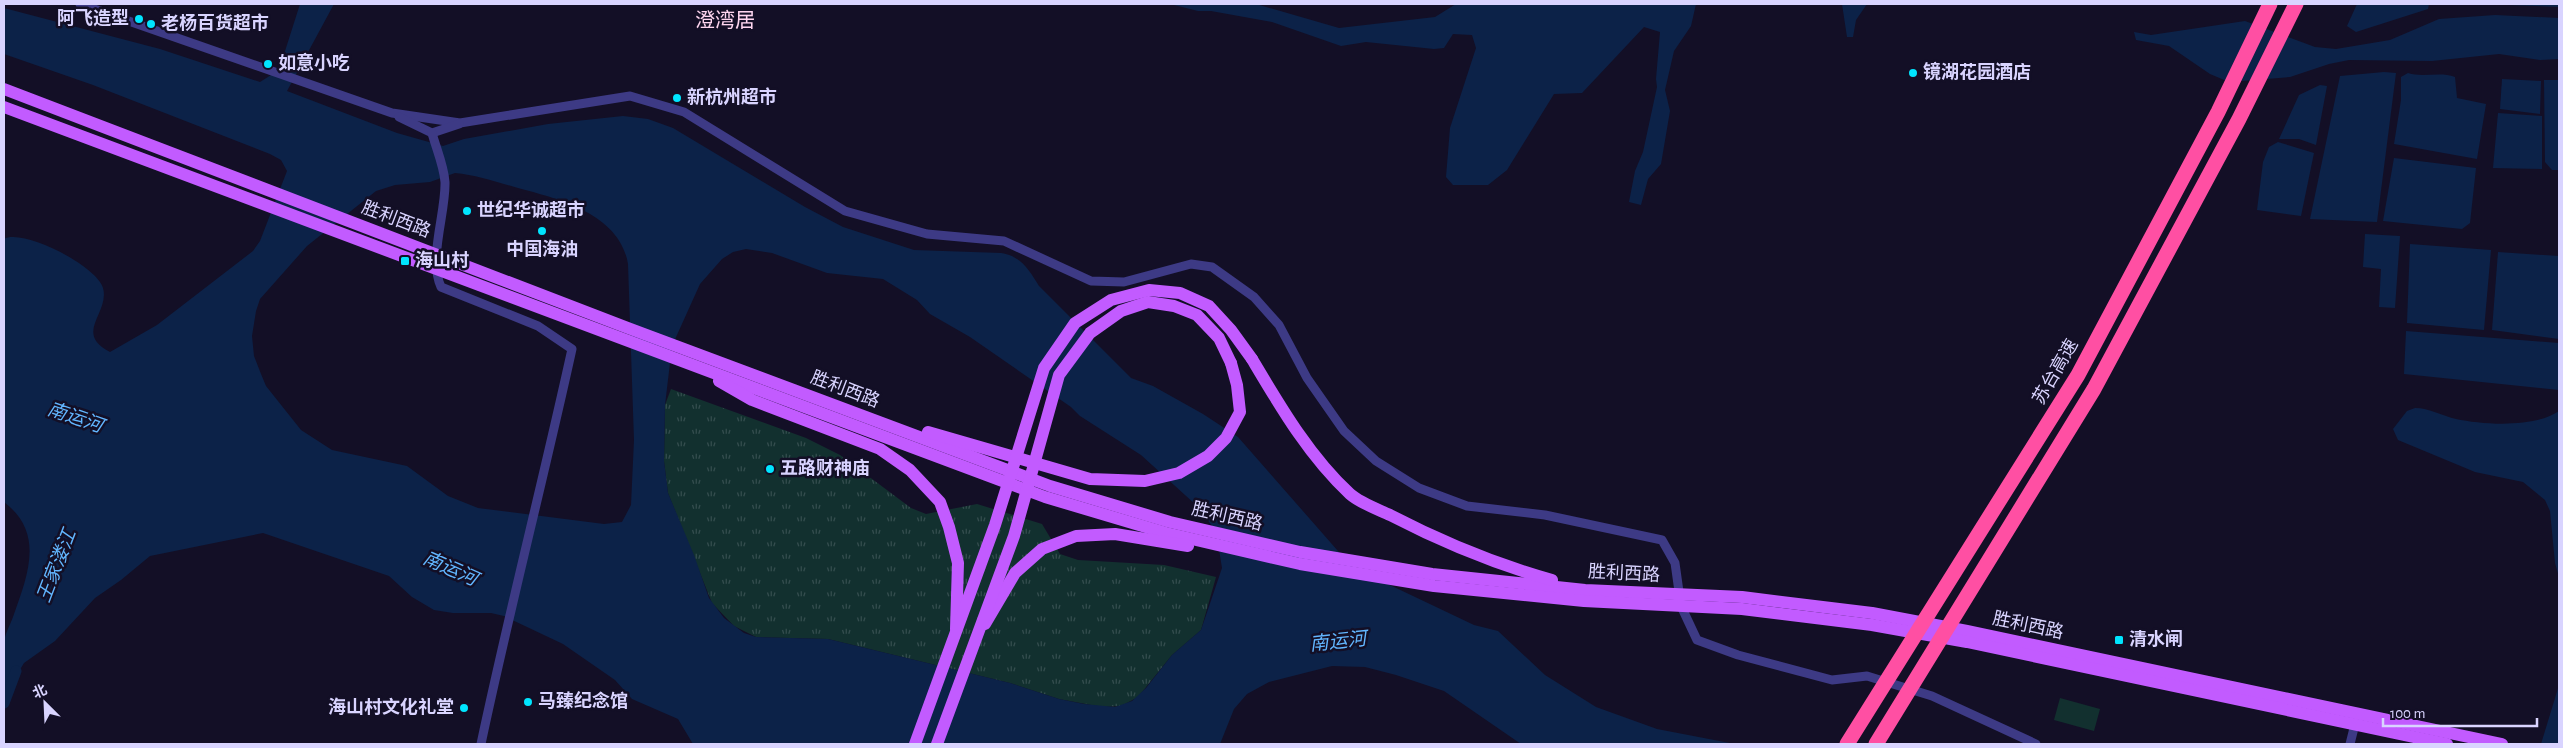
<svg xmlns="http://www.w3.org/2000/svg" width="2563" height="748" font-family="'Alegreya Sans','Noto Sans SC',sans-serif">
  <defs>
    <pattern id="park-tufts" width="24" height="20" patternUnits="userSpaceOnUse" patternTransform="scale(1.25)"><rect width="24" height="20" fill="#12302f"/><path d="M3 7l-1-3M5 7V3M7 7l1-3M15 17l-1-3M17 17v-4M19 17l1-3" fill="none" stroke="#344d4e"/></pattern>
  </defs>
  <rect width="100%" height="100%" fill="#130f26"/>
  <!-- grass -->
  <polygon fill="#12302f" points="2060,698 2100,709 2094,731 2054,720"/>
  <!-- park -->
  <polygon fill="url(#park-tufts)" points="671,389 806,438 840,455 911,508 926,514 977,504 1042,524 1060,554 1078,560 1164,565 1216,577 1201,630 1172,655 1138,697 1121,706 1102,707 1059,699 1010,683 828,639 756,637 734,626 712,603 668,493 664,461 665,405"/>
  <!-- water -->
  <g fill="#0c2248" fill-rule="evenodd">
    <path d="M300,4h34l-47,87 110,42 46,13 21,-7 84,-15 75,-8 25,3 25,9 132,79 38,20 71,23 87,3c20,3 28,17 38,33l92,92 22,8 50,28 35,23 114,130 122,58 24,6 47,44 51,32 61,22 78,15h-214l-77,-53 -48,-16 -31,-8 -33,-1 -63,16 -22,12 -13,15 -14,35h-527l-15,-25 -46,-20 -17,-19 -52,-36 -59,-28 -13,-3h-38l-19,-3 -22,-13 -23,-21 -126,-43 -113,23 -29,24 -26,18 -40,43 -31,22 -20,33c0,-17 -3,-37 0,-54 1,-8 6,-17 9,-25 15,-42 32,-84 -9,-115v-263c19,-11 93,27 99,49 7,25 -30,45 7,64l47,-27 96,-74 7,-10 27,-70 -6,-11 -11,-6 -177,-69 -89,-31v-46l156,41 100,33 19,-12zM455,173c21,2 42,9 63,15 41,11 102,26 110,76l6,176 -3,65 -9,17 -18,2 -126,-16 -30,-12 -41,-30 -75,-16 -31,-20 -35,-44 -5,-12 -7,-18 -2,-20 4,-25 4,-12 47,-53 69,-55 19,-6 35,-3zM746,249l26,4 55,20 56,6 34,21 13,14 40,23 101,70 9,9 61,39 55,50 20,26 6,37 -21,62 -29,25 -26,33 -14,13 -17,6 -31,-3 -25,-5 -49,-16 -182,-44 -72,-2 -12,-4 -20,-15 -15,-20 -15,-43 -26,-62 -4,-32 1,-56 7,-59 28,-62 22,-25 11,-7z"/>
    <polygon points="1170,4 1256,4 1339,28 1435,17 1456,4 1696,4 1691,26 1674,51 1665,90 1670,111 1661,164 1648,179 1641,205 1629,202 1635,171 1643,152 1657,87 1656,79 1660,32 1644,27 1582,93 1554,94 1507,170 1488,185 1453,185 1446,177 1450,128 1476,48 1472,35 1453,34 1444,48 1434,49 1366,42 1341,46 1272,22 1211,11 1198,11"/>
    <polygon points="1842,4 1867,4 1856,20 1853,37 1847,37"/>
    <polygon points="2357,4 2429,4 2428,9 2356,32 2347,26"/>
    <polygon points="2508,4 2559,4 2559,7 2508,5"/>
    <polygon points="2495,15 2559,18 2559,59 2540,60 2499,54 2432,61 2349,60 2329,64 2290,77 2229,82 2210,74 2169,46 2136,40 2134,32 2151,35 2245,21 2315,47 2336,49 2390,40 2439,19"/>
    <polygon points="2384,72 2396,73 2377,222 2310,219 2340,76"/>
    <path d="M2408,73c15,5 32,-2 47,4l2,21 29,6 -9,55 -83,-15 7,-44v-23z"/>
    <polygon points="2502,79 2541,81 2540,114 2500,109"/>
    <polygon points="2544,80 2559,80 2559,170 2552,170 2545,162"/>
    <polygon points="2320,85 2327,86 2316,145 2299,139 2279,139 2299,95"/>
    <polygon points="2498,113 2542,116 2542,169 2493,168"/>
    <polygon points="2278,142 2314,153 2301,216 2257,210 2263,162 2269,147"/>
    <polygon points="2394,158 2476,168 2470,223 2462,229 2383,221"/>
    <polygon points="2365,234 2400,236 2395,308 2379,307 2381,269 2363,267"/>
    <polygon points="2410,244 2491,250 2484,330 2407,323"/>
    <polygon points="2498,252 2559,256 2559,339 2492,330"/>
    <polygon points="2406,331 2559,343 2559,390 2404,374"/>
    <path d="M2415,408c14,0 28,8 41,11 28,6 79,9 103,-8v166l-4,-14 -5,-52 -5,-11 -22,-18 -48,-10 -77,-32 -5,-11 14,-18z"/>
    <polygon points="2559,685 2559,744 2541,744"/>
  </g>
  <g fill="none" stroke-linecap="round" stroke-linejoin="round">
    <!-- canal -->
    <polyline stroke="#0c2248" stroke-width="11" points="4,703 16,671"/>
    <!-- minor -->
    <g stroke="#3d3a85" stroke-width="9">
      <polyline points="80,4 392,113 460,123 630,96 684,112 845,211 927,234 1004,241 1091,281 1124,282 1191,264 1212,267 1254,297 1279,325 1307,378 1344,431 1376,461 1419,488 1467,506 1545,515 1662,540 1675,563 1681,606 1697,640 1738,655 1832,680 1867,676 1932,696 2036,744"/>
      <polyline points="399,117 432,133 459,124"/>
      <path d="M432,133c4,15 12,33 13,49 1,31 -17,76 -4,105l97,39 34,23c-29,132 -63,263 -91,395"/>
      <polyline points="2350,744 2356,720"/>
    </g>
    <!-- primary -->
    <g stroke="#c25bff" stroke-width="12">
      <polyline points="4,89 628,328 1050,486 1170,522 1300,552 1432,574 1585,590 1742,597 1872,613 1967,631 2502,744"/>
      <polyline points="4,107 1045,497 1166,533 1300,564 1434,586 1584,601 1742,609 1872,625 1967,642 2447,744"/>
      <path d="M1252,359c28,47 57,97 98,135 10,9 27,15 40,21 52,27 105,49 162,65"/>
      <polyline points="719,381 752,400 880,449 910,470 940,502 949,527 958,563 956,629"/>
      <polyline points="928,432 1090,479 1145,481 1179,473 1208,456 1226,438 1240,412 1237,385 1231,363"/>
      <polyline points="985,624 1015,573 1042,549 1076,536 1115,534 1188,546"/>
    </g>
    <!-- primary-bridge -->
    <g stroke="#c25bff" stroke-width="12">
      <polyline points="915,744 995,525 1044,368 1075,323 1111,300 1149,290 1180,293 1209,306 1231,330 1252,359"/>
      <polyline points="937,744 1014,536 1059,375 1090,333 1121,311 1148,302 1174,306 1197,315 1219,338 1231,363"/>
    </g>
    <!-- motorway-bridge -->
    <g stroke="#ff4fa3" stroke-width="15">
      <polyline points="1847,744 2078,375 2218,112 2270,4"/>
      <polyline points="1876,744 2094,389 2239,119 2296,4"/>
    </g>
  </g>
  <!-- markers -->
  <g fill="#00e5ff" stroke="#130f26" stroke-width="2">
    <circle cx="139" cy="19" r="5"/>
    <circle cx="151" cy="24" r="5"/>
    <circle cx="268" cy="64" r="5"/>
    <circle cx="1913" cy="73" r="5"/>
    <circle cx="677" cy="98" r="5"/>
    <circle cx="467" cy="211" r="5"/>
    <circle cx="542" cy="231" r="5"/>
    <rect x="400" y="256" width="10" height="10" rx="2.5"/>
    <circle cx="770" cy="469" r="5"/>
    <rect x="2114" y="635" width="10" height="10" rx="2.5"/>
    <circle cx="528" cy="702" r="5"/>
    <circle cx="464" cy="708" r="5"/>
  </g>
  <g text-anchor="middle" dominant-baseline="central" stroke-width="5" stroke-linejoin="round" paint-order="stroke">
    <!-- poi labels -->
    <g font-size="18" font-weight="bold" fill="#d9d4ff" stroke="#130f26" text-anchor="start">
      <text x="129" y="19" text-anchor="end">阿飞造型</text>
      <text x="161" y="24">老杨百货超市</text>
      <text x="278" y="64">如意小吃</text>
      <text x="1923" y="73">镜湖花园酒店</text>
      <text x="687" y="98">新杭州超市</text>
      <text x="477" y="211">世纪华诚超市</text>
      <text x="542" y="250" text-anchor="middle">中国海油</text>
      <text x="415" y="261">海山村</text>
      <text x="780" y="469">五路财神庙</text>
      <text x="2129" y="640">清水闸</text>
      <text x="538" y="702">马臻纪念馆</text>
      <text x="454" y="708" text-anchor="end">海山村文化礼堂</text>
    </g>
    <!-- street labels -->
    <g font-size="18" fill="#d9d4ff" stroke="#130f26">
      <text transform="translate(396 220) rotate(21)">胜利西路</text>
      <text transform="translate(2056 372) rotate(-60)">苏台高速</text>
      <text transform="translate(845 390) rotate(21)">胜利西路</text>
      <text transform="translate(1227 517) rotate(13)">胜利西路</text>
      <text transform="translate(1624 574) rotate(3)">胜利西路</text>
      <text transform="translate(2028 626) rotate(12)">胜利西路</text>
    </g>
    <!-- water labels -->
    <g font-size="19" font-style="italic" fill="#62b6ff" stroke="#130f26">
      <text transform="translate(75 418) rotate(19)">南运河</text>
      <text transform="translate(57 566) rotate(-69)">王家溇江</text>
      <text transform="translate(450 569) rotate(24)">南运河</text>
      <text transform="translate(1338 642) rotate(-6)">南运河</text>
    </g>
    <!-- quarter labels -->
    <g font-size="20" fill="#ffd6f0" stroke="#130f26">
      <text x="725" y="21">澄湾居</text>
    </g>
  </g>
  <!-- border -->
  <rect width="2563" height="748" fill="none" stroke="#d9d4ff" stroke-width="10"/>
  <!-- north arrow -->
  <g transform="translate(45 703) rotate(336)" stroke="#130f26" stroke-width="4" paint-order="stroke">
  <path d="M0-4L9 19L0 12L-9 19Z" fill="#d9d4ff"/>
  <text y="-8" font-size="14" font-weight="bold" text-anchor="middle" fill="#d9d4ff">北</text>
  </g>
  <!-- scale -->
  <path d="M2383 718v8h154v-8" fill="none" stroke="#d9d4ff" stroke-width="2.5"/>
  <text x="2390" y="718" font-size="15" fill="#d9d4ff" stroke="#130f26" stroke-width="4" paint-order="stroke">100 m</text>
</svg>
